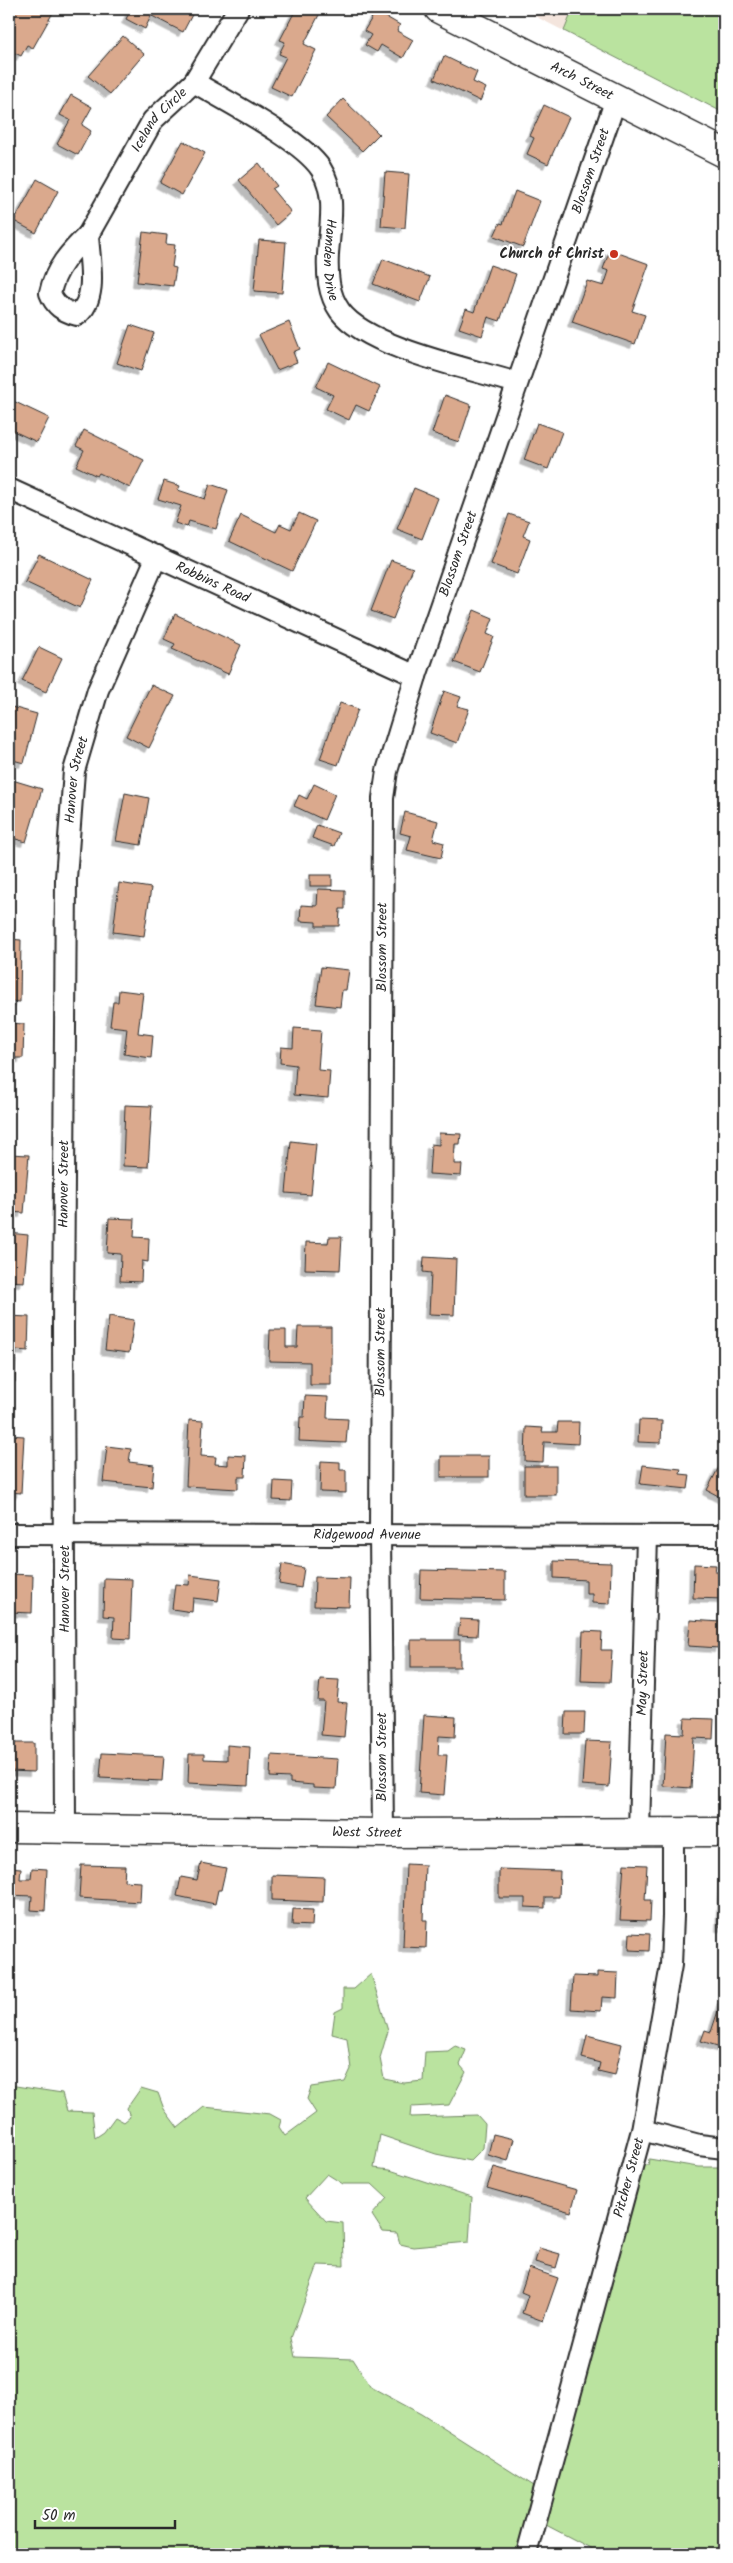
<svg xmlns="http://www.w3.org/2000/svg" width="733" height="2563" font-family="Kalam,sans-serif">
  <defs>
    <filter id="shadow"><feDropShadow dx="-4.5" dy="4.5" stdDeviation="0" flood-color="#0004"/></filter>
  </defs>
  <rect width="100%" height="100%" fill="#fff"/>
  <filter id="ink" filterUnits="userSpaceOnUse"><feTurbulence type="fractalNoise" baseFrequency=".02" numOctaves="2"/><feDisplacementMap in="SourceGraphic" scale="10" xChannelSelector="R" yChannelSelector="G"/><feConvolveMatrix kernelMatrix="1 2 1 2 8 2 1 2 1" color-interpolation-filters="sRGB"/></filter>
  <g filter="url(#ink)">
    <!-- built -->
    <polygon fill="#f4e5dd" points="521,9 573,9 564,31"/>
    <!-- green -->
    <g fill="#bae39f" stroke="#728765">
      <polygon points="573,9 724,9 724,113 564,31"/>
      <polygon points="371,1974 388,2031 380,2058 384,2079 404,2083 423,2081 425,2052 448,2051 455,2046 466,2050 460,2065 466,2072 449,2105 411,2107 410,2117 477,2115 485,2124 483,2148 470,2161 436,2154 380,2135 374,2168 390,2170 472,2197 469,2242 413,2247 400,2244 397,2233 383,2232 372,2215 387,2198 372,2184 343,2184 327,2174 305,2198 326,2221 343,2223 344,2266 318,2265 291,2338 295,2357 353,2359 371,2387 421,2414 534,2486 519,2554 9,2554 9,2085 62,2093 67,2111 92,2112 95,2138 104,2132 115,2117 124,2122 130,2117 127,2108 141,2088 158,2093 164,2109 178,2128 204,2107 270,2114 281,2120 279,2127 285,2136 316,2113 307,2099 311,2087 345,2082 351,2069 347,2038 332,2034 335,2012 343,2008 343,1989 354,1989"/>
      <polygon points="649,2159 698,2167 724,2167 724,2554 602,2554 546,2525 547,2505 638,2165 648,2165"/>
    </g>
    <!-- building -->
    <g fill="#daa98d" stroke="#2b2b2b" filter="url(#shadow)">
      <polygon points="11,9 55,9 33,48 27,45 21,56 9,50 9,19 13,10"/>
      <polygon points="131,9 142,9 152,14 145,29 126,19"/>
      <polygon points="156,9 195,9 183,32 152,16"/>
      <polygon points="296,9 322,9 304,44 316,50 292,97 271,87 286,57 279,54 285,42 280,40"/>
      <polygon points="376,11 400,25 397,31 413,40 403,58 381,45 377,52 365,45 371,35 364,31"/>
      <polygon points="123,36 144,54 110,94 88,76"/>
      <polygon points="444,56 477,72 473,82 486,88 480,101 434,79"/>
      <polygon points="71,95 92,107 82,125 91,131 78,155 57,144 70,120 60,115"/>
      <polygon points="343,99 379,134 362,151 326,117"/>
      <polygon points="544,105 569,117 548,164 527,154 534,138 530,136"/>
      <polygon points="183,141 205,153 182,195 160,183"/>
      <polygon points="259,163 277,186 272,189 291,212 276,225 239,180"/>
      <polygon points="385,172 409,174 405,228 381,226"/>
      <polygon points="37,179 58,191 36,233 14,221"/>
      <polygon points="515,191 540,201 523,247 494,236 500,223 503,224"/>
      <polygon points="143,232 167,235 166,244 175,245 172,267 176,268 173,286 137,282"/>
      <polygon points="259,240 286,242 282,293 254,291"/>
      <polygon points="610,250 649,264 632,311 645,315 635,344 572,322 587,281 604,286 609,271 603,269"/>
      <polygon points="383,259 430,277 420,302 373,284"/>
      <polygon points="490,265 516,274 500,321 488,317 482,336 459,328 466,309 474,312"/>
      <polygon points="289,322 300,349 293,352 297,362 277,370 259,335"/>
      <polygon points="130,325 154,333 141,371 117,363"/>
      <polygon points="328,362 380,387 369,411 356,405 349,420 326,409 333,395 316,387"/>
      <polygon points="9,392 14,395 11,400 49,418 37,442 9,429"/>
      <polygon points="445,395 471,405 459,442 432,433"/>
      <polygon points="537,423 562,432 548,469 524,460"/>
      <polygon points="84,430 144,460 130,488 99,473 97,476 76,466 84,450 76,446"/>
      <polygon points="164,481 180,486 178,490 205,499 210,484 228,490 216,529 189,521 187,527 175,523 181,506 158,499"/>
      <polygon points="414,488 438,498 422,539 397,529"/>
      <polygon points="299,513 316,521 292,571 229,541 241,515 276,532 280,524 291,529"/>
      <polygon points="509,514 529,521 523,536 530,539 517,574 491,564"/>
      <polygon points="39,554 93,580 80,608 25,582"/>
      <polygon points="391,560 413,568 393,619 371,611"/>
      <polygon points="474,610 493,618 487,634 494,637 480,672 454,662"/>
      <polygon points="175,614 241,645 228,674 172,649 175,644 164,639"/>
      <polygon points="39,647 62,658 46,692 22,681"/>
      <polygon points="151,685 175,696 149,748 126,736"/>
      <polygon points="444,691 461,697 457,706 469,709 457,743 430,733"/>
      <polygon points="340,703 358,709 338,765 320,759"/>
      <polygon points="12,707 37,714 24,763 9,759 9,719"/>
      <polygon points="9,779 42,789 26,842 9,837"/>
      <polygon points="314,784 335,794 324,820 294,806 299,795 307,799"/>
      <polygon points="125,793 149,798 141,845 116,841"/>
      <polygon points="405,812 438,821 433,840 444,843 441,858 407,850 411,836 400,833"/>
      <polygon points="317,825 339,833 334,846 312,838"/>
      <rect x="310" y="875" width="22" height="11"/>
      <polygon points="119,883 151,888 144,936 113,932"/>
      <polygon points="318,889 345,890 345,909 340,909 339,926 316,926 316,922 300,921 301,905 317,906"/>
      <polygon points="9,939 21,940 20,1002 9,1001"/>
      <polygon points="321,967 349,970 346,990 342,990 340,1007 316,1004"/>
      <polygon points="119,990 143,993 138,1033 153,1035 151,1058 124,1054 127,1028 110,1026 113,1002 118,1002"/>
      <polygon points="9,1023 24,1024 23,1058 15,1058 14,1087 9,1087"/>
      <polygon points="294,1028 321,1030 318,1070 330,1071 328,1098 294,1095 296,1065 280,1063 281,1047 293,1048"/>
      <polygon points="125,1105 152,1106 148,1167 123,1166"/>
      <polygon points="439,1133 461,1134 460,1144 455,1144 454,1164 462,1164 461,1176 429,1174 431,1144 439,1145"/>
      <polygon points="291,1141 316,1144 311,1195 286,1193"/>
      <polygon points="9,1154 29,1155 24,1213 9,1212"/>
      <polygon points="109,1218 135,1219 134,1237 149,1238 148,1262 142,1261 141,1282 120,1281 121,1254 107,1253"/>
      <polygon points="9,1233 28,1235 24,1282 9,1281"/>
      <polygon points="329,1237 342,1237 340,1270 305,1269 306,1242 328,1243"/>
      <polygon points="424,1257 456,1259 454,1315 429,1314 431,1273 423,1272"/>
      <polygon points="9,1316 29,1317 28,1351 16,1350 15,1382 9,1382"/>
      <polygon points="109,1316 134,1320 129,1353 105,1350"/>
      <polygon points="298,1327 331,1327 331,1385 310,1385 310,1362 269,1361 270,1330 286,1330 286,1347 297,1347"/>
      <polygon points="305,1396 328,1397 327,1418 348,1419 346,1443 299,1441 300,1417 304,1417"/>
      <polygon points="189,1420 203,1421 201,1456 216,1457 215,1464 228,1465 228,1455 246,1456 245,1477 238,1477 238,1489 186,1486"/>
      <polygon points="639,1420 662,1421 661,1443 638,1442"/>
      <polygon points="558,1422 579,1422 578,1444 544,1442 543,1462 525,1461 526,1427 543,1428 542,1432 557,1432"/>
      <polygon points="9,1435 24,1436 21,1493 9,1492"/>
      <polygon points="107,1446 131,1449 129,1462 154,1465 152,1487 103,1482"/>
      <rect x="441" y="1456" width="48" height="21"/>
      <polygon points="321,1461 340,1462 340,1470 346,1470 346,1493 320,1492"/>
      <polygon points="643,1465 681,1469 680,1474 690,1475 688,1489 640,1484"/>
      <polygon points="720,1465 724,1468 724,1499 707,1490"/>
      <rect x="524" y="1466" width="32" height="29"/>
      <polygon points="274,1481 292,1482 291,1501 273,1500"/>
      <polygon points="554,1561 611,1563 610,1604 592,1603 592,1594 586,1594 586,1580 554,1578"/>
      <polygon points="282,1564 304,1568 301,1588 279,1584"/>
      <polygon points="694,1564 716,1565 715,1572 724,1572 724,1599 693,1598"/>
      <polygon points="421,1570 505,1572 505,1600 420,1598"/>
      <polygon points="9,1574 33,1575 32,1613 9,1612"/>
      <polygon points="190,1575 221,1579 218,1601 193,1598 192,1612 172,1609 175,1584 189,1585"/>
      <polygon points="315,1577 350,1578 349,1607 314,1606"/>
      <polygon points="104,1578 132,1579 130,1639 113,1638 114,1617 103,1616"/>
      <polygon points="460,1619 478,1620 477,1636 458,1635"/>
      <polygon points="690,1620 721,1622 719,1648 688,1646"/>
      <polygon points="583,1631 602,1632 601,1650 612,1650 610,1682 581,1681"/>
      <rect x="411" y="1640" width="49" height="27"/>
      <polygon points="320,1679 339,1680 337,1702 347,1703 344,1737 321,1735 324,1701 318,1701"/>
      <polygon points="566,1712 585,1712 584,1734 565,1734"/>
      <polygon points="424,1715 456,1717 455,1737 439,1736 438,1755 447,1755 444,1795 419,1793"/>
      <polygon points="685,1718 714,1719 713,1739 694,1738 691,1788 663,1786 666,1733 684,1734"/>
      <polygon points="585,1741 612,1742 609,1787 582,1785"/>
      <polygon points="9,1743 34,1743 34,1772 9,1771"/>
      <polygon points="227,1745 250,1747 248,1786 188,1783 189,1754 204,1754 204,1759 227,1760"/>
      <polygon points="102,1753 164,1756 162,1781 100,1778"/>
      <polygon points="271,1755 338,1759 336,1789 313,1788 313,1785 290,1783 290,1778 270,1777"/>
      <polygon points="201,1863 226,1868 221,1890 218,1890 215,1904 177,1896 181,1877 197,1880"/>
      <polygon points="406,1864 425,1865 423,1920 427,1920 426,1948 403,1947"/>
      <polygon points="624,1864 647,1865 645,1900 651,1900 650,1921 620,1920"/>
      <polygon points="81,1865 125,1866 124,1881 141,1882 140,1902 79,1898"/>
      <polygon points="9,1867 21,1868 20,1879 31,1879 32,1868 47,1869 45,1911 31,1910 32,1896 9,1895"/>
      <polygon points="499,1869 560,1871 559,1897 545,1897 545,1908 525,1907 525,1898 499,1898"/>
      <polygon points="723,1873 724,1873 724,1927 720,1927"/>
      <polygon points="272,1875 324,1877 323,1902 272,1900"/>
      <polygon points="293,1909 313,1910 312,1926 292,1925"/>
      <polygon points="630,1933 650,1934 649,1951 629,1950"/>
      <polygon points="597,1972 618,1973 617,1998 602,1997 601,2011 571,2009 573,1976 597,1977"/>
      <polygon points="722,1999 724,1999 724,2048 701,2041 705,2030 711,2032"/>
      <polygon points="587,2035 622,2044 615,2075 598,2071 600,2063 582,2058"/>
      <polygon points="493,2134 514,2139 508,2161 488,2155"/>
      <polygon points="494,2167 577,2190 571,2212 487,2188"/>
      <polygon points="539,2248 560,2254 556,2268 535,2262"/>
      <polygon points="529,2268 558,2278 543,2321 522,2313 528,2295 521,2292"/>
    </g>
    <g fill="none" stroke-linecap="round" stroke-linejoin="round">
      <!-- street casing -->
      <g stroke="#2b2b2b" stroke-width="24">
        <g id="street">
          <path id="s1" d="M194,82c33,20 107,57 127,87 16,25 9,56 7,85 -1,20 0,40 12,57 27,37 132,58 177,72"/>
          <path id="s2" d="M88,235l65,-115 41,-38 44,-73"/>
          <path d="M88,235c1,25 11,63 -11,80 -14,-4 -22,-9 -27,-22 5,-24 20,-41 38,-58z"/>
          <path id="s3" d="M9,489l407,187"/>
          <path id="s4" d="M9,1534l715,2"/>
          <path id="s5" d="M65,1828l-2,-500 3,-450 8,-107 24,-81 59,-134"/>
          <path id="s6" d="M639,1831l8,-295"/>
          <path id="s7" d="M383,1833l-3,-298 3,-737 4,-27 29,-95 200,-577"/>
          <polyline points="642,2130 699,2145 724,2148"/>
          <path id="s8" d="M527,2554l115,-424 29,-165 2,-49v-83"/>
        </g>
      </g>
      <!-- secondary casing -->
      <g stroke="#2b2b2b" stroke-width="31">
        <g id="secondary">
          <path id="s9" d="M439,9l285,144"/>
          <path id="s10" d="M9,1828l374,5 341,-1"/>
        </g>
      </g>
      <!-- street -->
      <use href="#street" stroke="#fff" stroke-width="20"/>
      <!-- secondary -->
      <use href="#secondary" stroke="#fff" stroke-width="28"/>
    </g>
  </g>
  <!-- markers -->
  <circle fill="#c8321e" stroke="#fff" stroke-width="2" cx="614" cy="254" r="5"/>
  <g text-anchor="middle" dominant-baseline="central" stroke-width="4" stroke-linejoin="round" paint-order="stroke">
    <!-- street labels -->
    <g font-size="14" fill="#2b2b2b" stroke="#fff">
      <text stroke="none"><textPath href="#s9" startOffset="160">Arch Street</textPath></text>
      <text stroke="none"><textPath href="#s2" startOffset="136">Iceland Circle</textPath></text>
      <text stroke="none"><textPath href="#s7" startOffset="1696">Blossom Street</textPath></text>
      <text stroke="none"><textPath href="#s1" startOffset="248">Hamden Drive</textPath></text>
      <text stroke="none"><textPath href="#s7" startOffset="1291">Blossom Street</textPath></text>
      <text stroke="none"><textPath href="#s3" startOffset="224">Robbins Road</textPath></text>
      <text stroke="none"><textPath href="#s5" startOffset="1049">Hanover Street</textPath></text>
      <text stroke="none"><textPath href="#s7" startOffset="886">Blossom Street</textPath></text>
      <text stroke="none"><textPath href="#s5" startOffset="644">Hanover Street</textPath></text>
      <text stroke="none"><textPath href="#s7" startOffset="481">Blossom Street</textPath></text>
      <text stroke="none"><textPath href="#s4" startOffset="358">Ridgewood Avenue</textPath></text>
      <text transform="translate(65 1589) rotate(-90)">Hanover Street</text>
      <text stroke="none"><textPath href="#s6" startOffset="148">May Street</textPath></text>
      <text transform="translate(382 1757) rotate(-90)">Blossom Street</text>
      <text stroke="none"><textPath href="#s10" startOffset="358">West Street</textPath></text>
      <text stroke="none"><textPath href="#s8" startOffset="390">Pitcher Street</textPath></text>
    </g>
    <!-- poi labels -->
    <g font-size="14" font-weight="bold" fill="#2b2b2b" stroke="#fff" text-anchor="end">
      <text x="604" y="254">Church of Christ</text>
    </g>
  </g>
  <!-- margin -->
  <rect width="733" height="2563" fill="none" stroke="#fff" stroke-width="30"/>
  <rect x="15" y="15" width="703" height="2533" fill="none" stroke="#2b2b2b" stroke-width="2" filter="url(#ink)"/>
  <!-- scale -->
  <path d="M35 2520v8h140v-8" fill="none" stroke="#2b2b2b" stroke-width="2.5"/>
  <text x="42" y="2520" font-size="15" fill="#2b2b2b" stroke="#ffffff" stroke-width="4" paint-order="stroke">50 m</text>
</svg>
